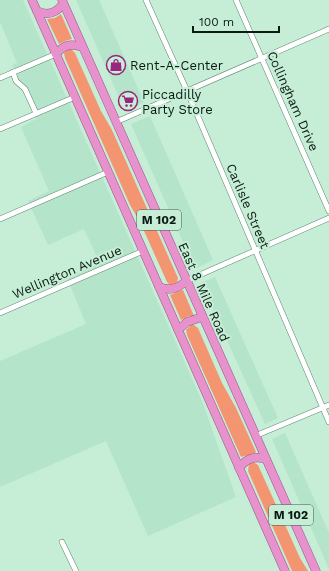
<svg xmlns="http://www.w3.org/2000/svg" width="329" height="571" font-family="'Work Sans',sans-serif">
  <rect width="100%" height="100%" fill="#c6eed7"/>
  <!-- built -->
  <g fill="#b4e4c9">
    <polygon points="0,0 23,0 202,401 236,497 148,536 106,441 0,487 0,361 86,324 67,278 100,263 84,229 48,245 28,201 49,191 21,127 36,119 12,65 17,63 0,22"/>
    <polygon points="76,0 99,0 144,102 125,111"/>
    <polygon points="150,116 213,260 195,269 131,124"/>
    <polygon points="215,277 278,418 265,424 201,283"/>
    <polygon points="285,433 329,533 329,569 272,439"/>
  </g>
  <!-- green -->
  <g fill="#f49572">
    <polygon points="61,14 72,39 65,41 59,44 47,19 55,18"/>
    <polygon points="68,49 71,49 75,53 101,111 112,130 178,278 177,282 175,284 170,285 167,282 140,222 130,205 65,58 64,53"/>
    <polygon points="182,290 183,290 194,316 189,316 181,320 170,295"/>
    <polygon points="191,325 194,325 198,328 222,383 236,408 256,452 255,453 241,457 187,335 186,330"/>
    <polygon points="253,462 258,465 300,558 308,571 292,571 248,471 249,464"/>
  </g>
  <g fill="none" stroke-linecap="round" stroke-linejoin="round">
    <!-- minor casing -->
    <g stroke="#608571" stroke-width="6">
      <g id="minor">
        <polyline points="146,0 187,91 329,422"/>
        <polyline points="236,0 329,211"/>
        <polyline points="13,72 16,81 25,89 36,113"/>
        <polyline points="0,78 56,54"/>
        <polyline points="116,122 329,29"/>
        <polyline points="0,129 75,97"/>
        <polyline points="0,219 108,172"/>
        <polyline points="186,281 329,218"/>
        <polyline points="0,313 143,251"/>
        <polyline points="255,436 329,405"/>
        <polyline points="62,542 76,571"/>
      </g>
    </g>
    <!-- trunk casing -->
    <g stroke="#965683" stroke-width="9">
      <g id="trunk">
        <polyline points="32,0 285,571"/>
        <polyline points="62,0 316,571"/>
        <path d="M37,11c11,5 19,2 26,-7"/>
        <path d="M56,54c8,-9 14,-11 26,-7"/>
        <path d="M159,287c12,4 18,2 27,-6"/>
        <polyline points="178,330 187,322 202,317"/>
        <path d="M239,468c8,-10 15,-12 27,-9"/>
      </g>
    </g>
    <!-- minor -->
    <use href="#minor" stroke="#fff" stroke-width="5"/>
    <!-- trunk -->
    <use href="#trunk" stroke="#e792cc" stroke-width="8"/>
  </g>
  <!-- icons -->
  <defs>
    <g id="shop-ring" transform="scale(1)"><circle r="9.5" fill="#c6eed7" stroke="#9b247d" stroke-width="1.5"/><path d="M-5-2.5h2.3a2.7 3.5 0 0 1 5.4 0H5L5.5 6h-11ZM-1.5-2.5h3a1.5 2.3 0 0 0-3 0Z" fill="#9b247d"/></g>
    <g id="supermarket-ring" transform="scale(1)"><circle r="9.5" fill="#c6eed7" stroke="#9b247d" stroke-width="1.5"/><path d="M-6-5.5h2.5l.6 2H6L4.5 2H-2.5L-4.4-4H-6ZM-1.5 3.2a1.3 1.3 0 1 0 .1 0ZM3 3.2a1.3 1.3 0 1 0 .1 0Z" fill="#9b247d"/></g>
  </defs>
  <g fill-rule="evenodd">
    <use href="#shop-ring" x="116" y="65"/>
    <use href="#supermarket-ring" x="128" y="101"/>
  </g>
  <g text-anchor="middle" dominant-baseline="central" stroke-width="4" stroke-linejoin="round" paint-order="stroke">
    <!-- shield labels -->
    <g fill="#c6eed7" stroke="#435a4d" stroke-width="1">
      <rect x="137" y="210" width="44" height="20" rx="3"/>
      <rect x="269" y="505" width="44" height="20" rx="3"/>
    </g>
    <g font-size="12" font-weight="bold" fill="#0b1a12">
      <text x="159" y="220">M 102</text>
      <text x="291" y="515">M 102</text>
    </g>
    <!-- poi labels -->
    <g font-size="13" fill="#0b1a12" stroke="#c6eed7" text-anchor="start">
      <text x="130" y="65">Rent-A-Center</text>
      <text x="142" y="94">Piccadilly<tspan x="142" dy="15">Party Store</tspan></text>
    </g>
    <!-- street labels -->
    <g font-size="13" fill="#0b1a12" stroke="#c6eed7">
      <text transform="translate(293 101) rotate(66)">Collingham Drive</text>
      <text transform="translate(248 206) rotate(67)">Carlisle Street</text>
      <text transform="translate(67 272) rotate(-23)">Wellington Avenue</text>
      <text transform="translate(204 292) rotate(66)">East 8 Mile Road</text>
    </g>
  </g>
  <!-- scale -->
  <path d="M193 26v6h86v-6" fill="none" stroke="#0b1a12" stroke-width="2"/>
  <text x="199" y="26" font-size="12" fill="#0b1a12" stroke="#c6eed7" stroke-width="3" paint-order="stroke">100 m</text>
</svg>
